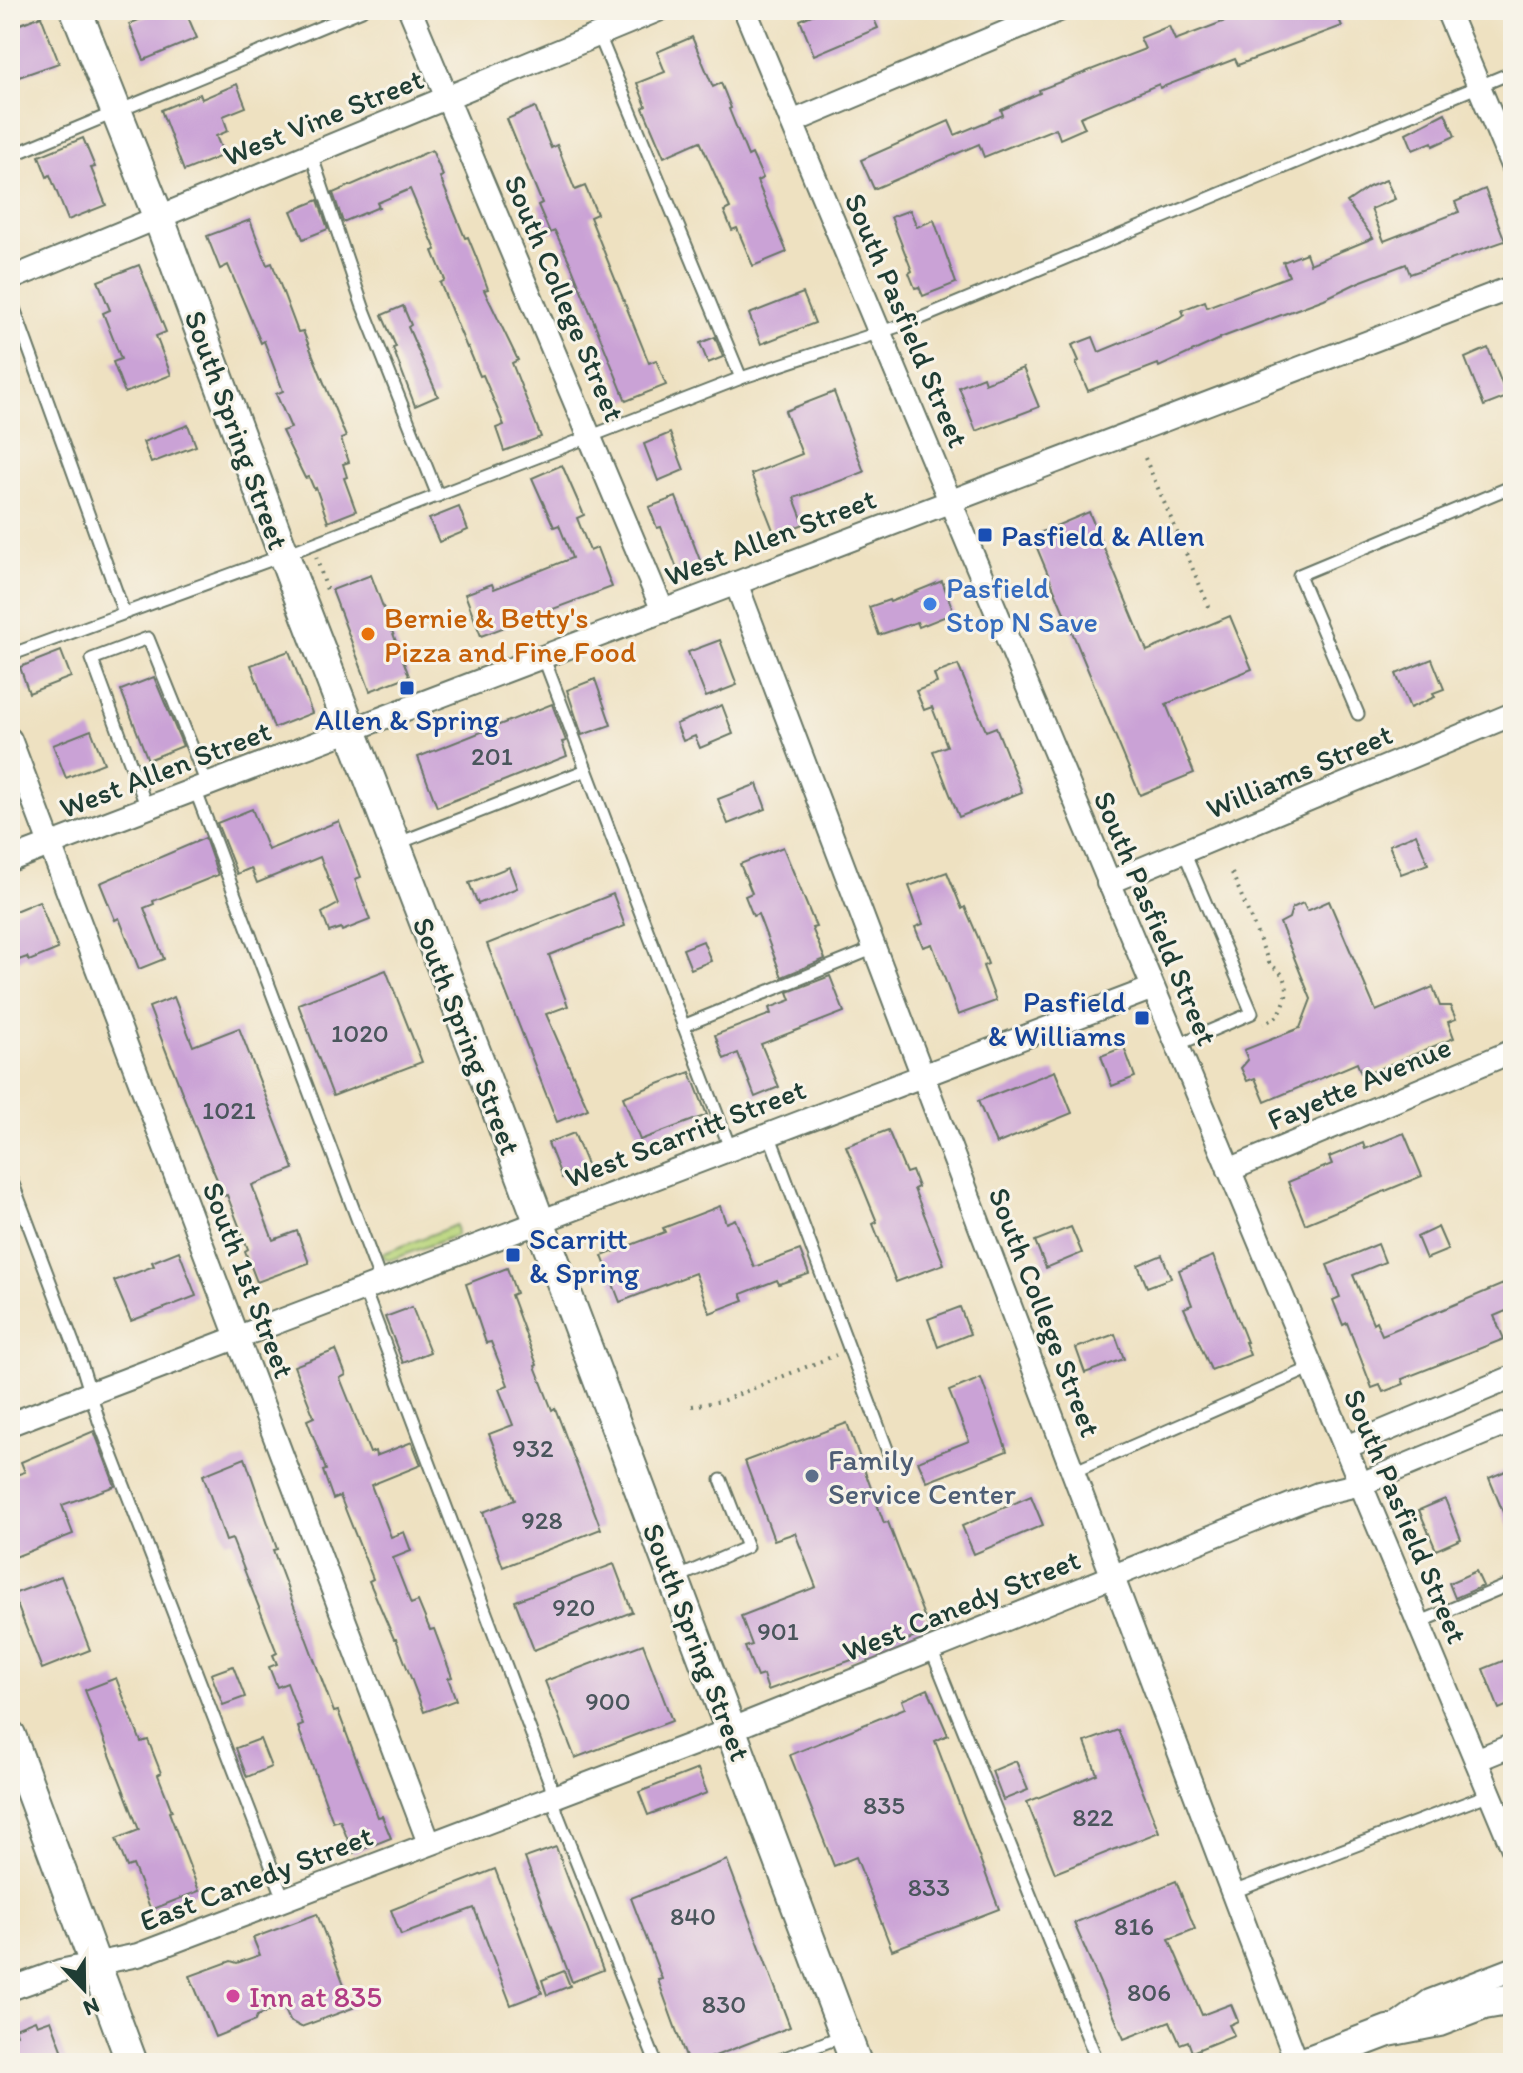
<svg xmlns="http://www.w3.org/2000/svg" width="1523" height="2073" font-family="Itim,sans-serif">
  <rect width="100%" height="100%" fill="#f7f3e8"/>
  <filter id="ink" filterUnits="userSpaceOnUse"><feTurbulence type="fractalNoise" baseFrequency=".0125" numOctaves="2"/><feDisplacementMap in="SourceGraphic" scale="16" xChannelSelector="R" yChannelSelector="G"/><feConvolveMatrix kernelMatrix="1 2 1 2 8 2 1 2 1" color-interpolation-filters="sRGB"/></filter>
  <filter id="wash" filterUnits="userSpaceOnUse"><feTurbulence type="fractalNoise" baseFrequency=".006" numOctaves="4" result="noise"/><feDisplacementMap in="SourceGraphic" scale="32" xChannelSelector="R" yChannelSelector="G"/><feGaussianBlur stdDeviation="1.8" result="paint"/><feColorMatrix in="noise" values="0 0 0 0 0 0 0 0 0 0 0 0 0 0 0 0 0 1.4 0 .05"/><feComposite in="paint" operator="in"/></filter>
  <g filter="url(#wash)">
    <rect width="100%" height="100%" fill="#eee1c1"/>
    <!-- green -->
    <polygon fill="#b9d57c" stroke="#6c8958" stroke-width="2" points="456,1225 457,1235 390,1260 379,1255"/>
    <g id="blocks">
      <!-- building -->
      <g fill="#caa2d6">
        <polygon points="162,10 185,10 197,38 144,60 129,24"/>
        <polygon points="823,10 870,10 878,28 814,55 800,20"/>
        <polygon points="1254,10 1335,10 1342,26 1238,65 1235,59 1160,88 1159,84 1080,117 1085,128 1060,139 1056,128 984,157 979,144 874,189 861,160 949,121 955,135 1003,115 1001,110 1040,93 1039,90 1145,49 1140,38 1169,26 1175,40"/>
        <polygon points="41,16 59,63 10,80 10,28"/>
        <polygon points="692,37 713,87 721,83 731,108 729,109 748,156 752,154 763,178 757,181 787,252 753,266 737,228 732,230 724,211 730,208 700,141 664,157 643,108 646,106 637,83 665,72 657,52"/>
        <polygon points="237,84 246,107 223,116 228,131 216,136 224,155 184,171 161,110 200,94 202,99"/>
        <polygon points="535,107 551,148 557,145 575,190 585,186 597,214 590,217 649,363 656,360 666,385 626,401 571,265 555,231 550,233 538,205 542,203 507,119"/>
        <polygon points="1445,113 1455,136 1433,146 1432,142 1413,150 1406,133"/>
        <polygon points="83,138 95,167 91,168 106,205 68,220 50,175 47,177 39,156"/>
        <polygon points="432,150 443,176 440,177 465,238 468,237 477,259 488,289 484,290 518,360 512,363 541,437 504,451 496,428 504,425 483,375 480,376 468,347 467,348 440,283 445,280 433,251 436,250 410,189 377,203 379,207 343,222 333,193"/>
        <polygon points="1386,180 1395,199 1371,209 1384,241 1459,212 1455,202 1485,189 1505,241 1410,274 1406,264 1359,282 1324,299 1220,338 1220,339 1159,367 1158,364 1088,391 1076,363 1079,361 1072,345 1093,337 1099,352 1179,319 1184,315 1182,310 1205,301 1207,307 1289,276 1283,262 1306,253 1310,264 1373,238 1347,202 1369,187"/>
        <polygon points="318,200 328,229 303,239 291,211"/>
        <polygon points="910,210 917,227 934,220 956,283 923,296 919,287 915,288 909,273 912,271 891,217"/>
        <polygon points="250,220 267,265 272,263 298,332 303,331 346,437 341,439 349,462 343,464 347,477 344,478 356,511 328,522 316,488 314,489 309,477 305,478 282,431 291,428 276,394 283,391 264,341 261,343 228,265 220,269 207,236"/>
        <polygon points="139,265 166,332 156,336 171,375 125,393 113,362 121,359 103,313 110,310 98,281"/>
        <polygon points="803,293 815,323 761,344 749,314"/>
        <polygon points="403,306 411,325 408,327 438,396 415,406 393,348 396,347 382,315"/>
        <polygon points="715,337 723,357 708,363 700,343"/>
        <polygon points="1488,348 1507,397 1484,406 1465,358"/>
        <polygon points="1023,368 1039,407 976,431 959,387 983,377 985,383"/>
        <polygon points="834,392 864,472 794,498 804,524 775,535 751,474 802,454 785,411"/>
        <polygon points="188,425 196,446 151,463 143,442"/>
        <polygon points="670,433 684,470 658,481 644,444"/>
        <polygon points="562,465 584,515 577,518 590,551 597,548 612,587 481,636 465,594 492,584 494,589 572,558 559,525 554,527 532,478"/>
        <polygon points="676,497 701,563 678,571 661,527 657,528 649,507"/>
        <polygon points="459,507 468,530 439,542 429,519"/>
        <polygon points="1089,512 1147,651 1230,616 1252,669 1166,704 1194,773 1140,795 1032,536"/>
        <polygon points="371,575 409,676 370,691 332,590"/>
        <polygon points="942,581 954,613 919,627 917,622 879,635 869,607 889,600 890,602"/>
        <polygon points="720,640 737,685 706,697 688,652"/>
        <polygon points="61,651 71,677 29,693 20,667"/>
        <polygon points="289,651 312,713 274,728 251,665"/>
        <polygon points="1432,659 1444,689 1433,693 1435,697 1410,708 1396,674"/>
        <polygon points="958,665 986,731 996,727 1022,792 959,817 933,751 947,746 932,707 924,710 916,691 937,683 934,674"/>
        <polygon points="154,677 183,746 148,760 121,690"/>
        <polygon points="595,679 611,725 582,735 567,690"/>
        <polygon points="552,704 566,741 562,742 567,756 437,807 418,757"/>
        <polygon points="722,705 733,734 700,748 695,736 683,741 676,724"/>
        <polygon points="91,730 104,763 66,778 53,745"/>
        <polygon points="757,784 766,809 728,824 718,799"/>
        <polygon points="252,809 268,850 339,821 361,877 355,879 370,920 342,931 341,928 329,932 322,913 338,904 320,857 257,883 251,868 237,874 217,823"/>
        <polygon points="1416,834 1428,864 1401,874 1389,845"/>
        <polygon points="205,838 218,875 153,901 154,904 144,908 164,959 139,969 119,918 115,920 100,883"/>
        <polygon points="783,847 816,927 812,928 825,959 782,977 758,914 753,916 745,896 752,893 740,864"/>
        <polygon points="509,867 517,888 478,904 469,883"/>
        <polygon points="947,872 962,909 965,907 978,937 988,964 983,966 996,1001 958,1015 932,944 923,947 915,927 923,924 909,886"/>
        <polygon points="613,894 625,926 549,955 568,1006 546,1014 588,1109 557,1122 487,944"/>
        <polygon points="39,901 58,949 29,961 27,957 10,963 10,913"/>
        <polygon points="1329,901 1376,1011 1433,987 1440,1006 1450,1006 1456,1019 1448,1022 1454,1038 1362,1076 1357,1063 1265,1102 1255,1078 1247,1081 1241,1068 1248,1060 1244,1050 1300,1028 1311,999 1280,923 1289,918 1292,908 1303,903 1307,911"/>
        <polygon points="703,941 711,961 691,969 683,949"/>
        <polygon points="386,970 422,1062 333,1096 298,1004"/>
        <polygon points="830,976 844,1012 761,1044 779,1087 755,1097 738,1053 724,1059 715,1035 771,1014 769,1008 791,1000 788,992"/>
        <polygon points="174,997 193,1046 239,1028 294,1169 252,1185 273,1240 297,1231 309,1263 257,1282 245,1251 248,1249 227,1195 224,1196 202,1144 149,1007"/>
        <polygon points="1124,1047 1135,1077 1112,1086 1101,1056"/>
        <polygon points="1055,1071 1072,1113 996,1144 978,1101"/>
        <polygon points="690,1072 707,1115 640,1140 623,1097"/>
        <polygon points="888,1130 906,1173 912,1171 918,1187 914,1189 944,1264 896,1282 873,1224 877,1222 846,1146"/>
        <polygon points="574,1133 588,1167 562,1178 548,1143"/>
        <polygon points="1404,1133 1422,1176 1305,1224 1288,1182 1332,1164 1329,1157 1363,1143 1365,1149"/>
        <polygon points="720,1206 726,1223 735,1219 754,1267 800,1250 809,1274 779,1284 777,1280 741,1294 744,1300 710,1313 695,1273 620,1302 602,1256 665,1232 663,1228"/>
        <polygon points="1071,1227 1082,1253 1046,1268 1035,1241"/>
        <polygon points="1438,1227 1448,1250 1426,1259 1417,1237"/>
        <polygon points="1378,1244 1385,1262 1353,1275 1373,1323 1376,1321 1382,1335 1513,1280 1513,1308 1494,1316 1504,1339 1402,1379 1404,1384 1383,1392 1380,1385 1372,1388 1347,1323 1343,1325 1333,1300 1340,1297 1327,1265"/>
        <polygon points="179,1251 196,1296 131,1321 114,1281 154,1266 152,1262"/>
        <polygon points="1162,1255 1171,1278 1147,1287 1138,1265"/>
        <polygon points="1213,1256 1247,1342 1245,1342 1250,1355 1211,1370 1184,1308 1192,1305 1179,1270"/>
        <polygon points="507,1268 516,1293 511,1295 537,1365 535,1366 552,1410 555,1408 601,1529 503,1567 483,1512 515,1500 489,1434 513,1425 499,1389 508,1385 491,1342 486,1343 466,1284"/>
        <polygon points="412,1307 430,1352 403,1363 385,1317"/>
        <polygon points="960,1307 970,1334 938,1347 928,1319"/>
        <polygon points="1115,1334 1124,1359 1085,1373 1076,1348"/>
        <polygon points="336,1350 346,1375 340,1378 370,1453 375,1451 376,1456 412,1442 421,1465 371,1485 391,1537 404,1532 411,1551 393,1558 411,1604 418,1601 430,1630 434,1629 452,1677 448,1678 456,1700 424,1712 396,1639 394,1639 369,1581 373,1579 340,1496 333,1499 323,1471 326,1470 307,1420 314,1417 294,1366"/>
        <polygon points="981,1378 1007,1451 927,1482 918,1461 969,1441 949,1391"/>
        <polygon points="847,1423 884,1523 888,1522 930,1632 768,1690 763,1675 757,1677 745,1647 752,1645 741,1616 816,1587 795,1533 774,1540 745,1461"/>
        <polygon points="94,1431 115,1486 62,1505 73,1534 10,1559 10,1477 25,1472 21,1462"/>
        <polygon points="245,1458 277,1549 273,1550 323,1683 334,1712 338,1711 378,1817 382,1816 391,1838 353,1853 340,1820 333,1822 298,1727 303,1725 287,1683 277,1687 269,1667 277,1664 273,1655 277,1653 232,1539 226,1541 203,1475"/>
        <polygon points="1513,1468 1513,1534 1512,1534 1489,1478"/>
        <polygon points="1031,1496 1043,1525 974,1554 962,1526"/>
        <polygon points="1445,1499 1461,1539 1436,1550 1419,1510"/>
        <polygon points="614,1564 632,1612 534,1650 515,1601"/>
        <polygon points="1476,1571 1483,1586 1455,1598 1449,1583"/>
        <polygon points="61,1576 90,1650 42,1669 13,1594"/>
        <polygon points="643,1644 672,1721 575,1758 545,1681"/>
        <polygon points="1513,1657 1513,1703 1499,1709 1483,1669"/>
        <polygon points="233,1666 245,1697 223,1705 211,1674"/>
        <polygon points="116,1678 141,1742 148,1740 161,1773 158,1775 172,1811 169,1812 199,1891 151,1910 133,1865 127,1867 116,1839 139,1830 85,1690"/>
        <polygon points="928,1689 948,1735 935,1741 999,1909 892,1950 856,1857 834,1866 790,1755 905,1708 902,1700"/>
        <polygon points="1118,1730 1159,1832 1055,1873 1027,1802 1097,1774 1085,1742"/>
        <polygon points="260,1739 271,1767 247,1777 236,1748"/>
        <polygon points="1016,1761 1028,1790 1003,1800 992,1771"/>
        <polygon points="698,1769 707,1793 648,1815 639,1792"/>
        <polygon points="556,1847 603,1970 572,1982 525,1858"/>
        <polygon points="727,1860 790,2027 697,2063 688,2063 658,1980 662,1979 631,1898"/>
        <polygon points="495,1869 542,1993 511,2005 474,1908 401,1935 391,1910"/>
        <polygon points="1176,1881 1195,1929 1169,1939 1202,2015 1231,2004 1238,2021 1229,2025 1234,2035 1192,2052 1188,2041 1180,2044 1170,2021 1124,2039 1074,1923"/>
        <polygon points="317,1914 353,2008 301,2027 290,2021 283,2005 257,2016 255,2021 215,2037 190,1976 231,1961 237,1963 260,1955 253,1938"/>
        <polygon points="564,1971 570,1986 547,1995 542,1980"/>
        <polygon points="35,2020 37,2025 51,2020 67,2063 10,2063 10,2037 17,2034 15,2028"/>
      </g>
    </g>
  </g>
  <g filter="url(#ink)">
    <use href="#blocks" fill-opacity="0" stroke="#677665" stroke-width="2"/>
    <g fill="none" stroke-linecap="round" stroke-linejoin="round">
      <!-- lane casing -->
      <g stroke="#677665" stroke-width="15">
        <g id="lane">
          <polyline points="599,35 741,378"/>
          <polyline points="311,154 363,307 438,496"/>
          <polyline points="10,156 362,10"/>
          <polyline points="10,297 124,613"/>
          <polyline points="10,655 284,555 741,378 914,321 1513,72"/>
          <polyline points="543,656 730,1148"/>
          <polyline points="1358,714 1299,575 1513,486"/>
          <polyline points="195,789 381,1282"/>
          <polyline points="147,808 92,659 148,638 207,784"/>
          <polyline points="396,844 586,770"/>
          <polyline points="683,1026 875,948"/>
          <polyline points="1177,1045 1252,1013 1184,852"/>
          <polyline points="769,1134 891,1460"/>
          <polyline points="10,1176 82,1366 99,1421 284,1899"/>
          <polyline points="364,1289 550,1783 557,1813 656,2063"/>
          <polyline points="1073,1472 1311,1368"/>
          <polyline points="674,1579 747,1547 721,1480"/>
          <polyline points="1418,1623 1513,1583"/>
          <polyline points="931,1649 1098,2063"/>
          <polyline points="1233,1892 1490,1794"/>
          <polyline points="772,2063 845,2035"/>
        </g>
      </g>
      <!-- street casing -->
      <g stroke="#677665" stroke-width="26">
        <g id="street">
          <polyline points="410,10 663,611"/>
          <polyline points="745,10 1513,1849"/>
          <polyline points="1447,10 1513,168"/>
          <polyline points="792,122 1059,10"/>
          <polyline points="10,279 658,10"/>
          <polyline points="736,583 1297,2063"/>
          <polyline points="10,739 429,1843"/>
          <polyline points="10,860 1513,287"/>
          <polyline points="1108,883 1513,714"/>
          <polyline points="1229,1170 1513,1051"/>
          <polyline points="10,1424 1153,988"/>
          <polyline points="1346,1447 1513,1377"/>
          <polyline points="1476,1760 1513,1745"/>
          <polyline points="10,1989 60,1971 138,1955 730,1730 1318,1494 1361,1484 1513,1421"/>
          <polyline points="1393,2028 1430,2001 1513,1969"/>
        </g>
      </g>
      <!-- secondary casing -->
      <g stroke="#677665" stroke-width="34">
        <g id="secondary">
          <polyline points="76,10 158,216 293,580 481,1067 856,2063"/>
          <polyline points="10,1735 132,2063"/>
          <polyline points="1304,2063 1388,2031 1439,2021 1484,2004 1513,1999"/>
        </g>
      </g>
      <!-- path -->
      <g stroke="#677665" stroke-width="4" stroke-dasharray="2 6" stroke-linecap="butt">
        <polyline points="1145,458 1210,609"/>
        <polyline points="316,557 327,590"/>
        <path d="M1232,873l38,92c23,12 19,31 8,51l-15,8"/>
        <polyline points="692,1406 722,1401 836,1355"/>
      </g>
      <!-- lane -->
      <use href="#lane" stroke="#fff" stroke-width="11"/>
      <!-- street -->
      <use href="#street" stroke="#fff" stroke-width="22"/>
      <!-- secondary -->
      <use href="#secondary" stroke="#fff" stroke-width="30"/>
    </g>
  </g>
  <!-- markers -->
  <g fill="#1a4fb4" stroke="#f7f3e8" stroke-width="3">
    <rect x="977" y="527" width="16" height="16" rx="4"/>
    <rect x="399" y="680" width="16" height="16" rx="4"/>
    <rect x="1134" y="1010" width="16" height="16" rx="4"/>
    <rect x="505" y="1247" width="16" height="16" rx="4"/>
  </g>
  <circle fill="#3f7fe0" stroke="#f7f3e8" stroke-width="3" cx="930" cy="604" r="8"/>
  <circle fill="#e8710a" stroke="#f7f3e8" stroke-width="3" cx="368" cy="634" r="8"/>
  <circle fill="#5c6f8a" stroke="#f7f3e8" stroke-width="3" cx="812" cy="1476" r="8"/>
  <circle fill="#d1479c" stroke="#f7f3e8" stroke-width="3" cx="233" cy="1996" r="8"/>
  <g text-anchor="middle" dominant-baseline="central" stroke-width="6" stroke-linejoin="round" paint-order="stroke">
    <!-- number labels -->
    <g font-size="26" fill="#4a565c">
      <text x="492" y="756">201</text>
      <text x="360" y="1033">1020</text>
      <text x="229" y="1110">1021</text>
      <text x="533" y="1448">932</text>
      <text x="542" y="1520">928</text>
      <text x="574" y="1607">920</text>
      <text x="778" y="1631">901</text>
      <text x="608" y="1701">900</text>
      <text x="884" y="1805">835</text>
      <text x="1093" y="1817">822</text>
      <text x="929" y="1887">833</text>
      <text x="693" y="1916">840</text>
      <text x="1134" y="1926">816</text>
      <text x="1149" y="1992">806</text>
      <text x="724" y="2004">830</text>
    </g>
    <!-- street labels -->
    <g font-size="30" fill="#1f3d34" stroke="#f7f3e8">
      <text transform="translate(323 117) rotate(-22)">West Vine Street</text>
      <text transform="translate(565 298) rotate(67)">South College Street</text>
      <text transform="translate(907 320) rotate(67)">South Pasfield Street</text>
      <text transform="translate(237 430) rotate(70)">South Spring Street</text>
      <text transform="translate(770 537) rotate(-21)">West Allen Street</text>
      <text transform="translate(165 769) rotate(-21)">West Allen Street</text>
      <text transform="translate(1299 771) rotate(-23)">Williams Street</text>
      <text transform="translate(1156 918) rotate(67)">South Pasfield Street</text>
      <text transform="translate(467 1036) rotate(69)">South Spring Street</text>
      <text transform="translate(1359 1083) rotate(-23)">Fayette Avenue</text>
      <text transform="translate(685 1133) rotate(-21)">West Scarritt Street</text>
      <text transform="translate(249 1280) rotate(69)">South 1st Street</text>
      <text transform="translate(1045 1312) rotate(69)">South College Street</text>
      <text transform="translate(1406 1516) rotate(67)">South Pasfield Street</text>
      <text transform="translate(961 1605) rotate(-22)">West Canedy Street</text>
      <text transform="translate(697 1642) rotate(69)">South Spring Street</text>
      <text transform="translate(256 1878) rotate(-21)">East Canedy Street</text>
    </g>
    <!-- transit labels -->
    <g font-size="30" fill="#164399" stroke="#f7f3e8" text-anchor="start">
      <text x="1001" y="535">Pasfield &amp; Allen</text>
      <text x="407" y="719" text-anchor="middle">Allen &amp; Spring</text>
      <text x="1126" y="1001" text-anchor="end">Pasfield<tspan x="1126" dy="34">&amp; Williams</tspan></text>
      <text x="529" y="1238">Scarritt<tspan x="529" dy="34">&amp; Spring</tspan></text>
    </g>
    <!-- shop labels -->
    <g font-size="30" fill="#366cbe" stroke="#f7f3e8" text-anchor="start">
      <text x="946" y="587">Pasfield<tspan x="946" dy="34">Stop N Save</tspan></text>
    </g>
    <!-- food labels -->
    <g font-size="30" fill="#c56008" stroke="#f7f3e8" text-anchor="start">
      <text x="384" y="617">Bernie &amp; Betty's<tspan x="384" dy="34">Pizza and Fine Food</tspan></text>
    </g>
    <!-- service labels -->
    <g font-size="30" fill="#4e5e75" stroke="#f7f3e8" text-anchor="start">
      <text x="828" y="1459">Family<tspan x="828" dy="34">Service Center</tspan></text>
    </g>
    <!-- hotel labels -->
    <g font-size="30" fill="#b23c85" stroke="#f7f3e8" text-anchor="start">
      <text x="249" y="1996">Inn at 835</text>
    </g>
  </g>
  <!-- margin -->
  <rect width="1523" height="2073" fill="none" stroke="#f7f3e8" stroke-width="40"/>
  <!-- north arrow -->
  <g transform="translate(84 1989) rotate(158)" stroke="#f7f3e8" stroke-width="6" paint-order="stroke">
  <path d="M0-6L14 30L0 20L-14 30Z" fill="#1f3d34"/>
  <text y="-12" font-size="22" font-weight="bold" text-anchor="middle" fill="#1f3d34">N</text>
  </g>
</svg>
